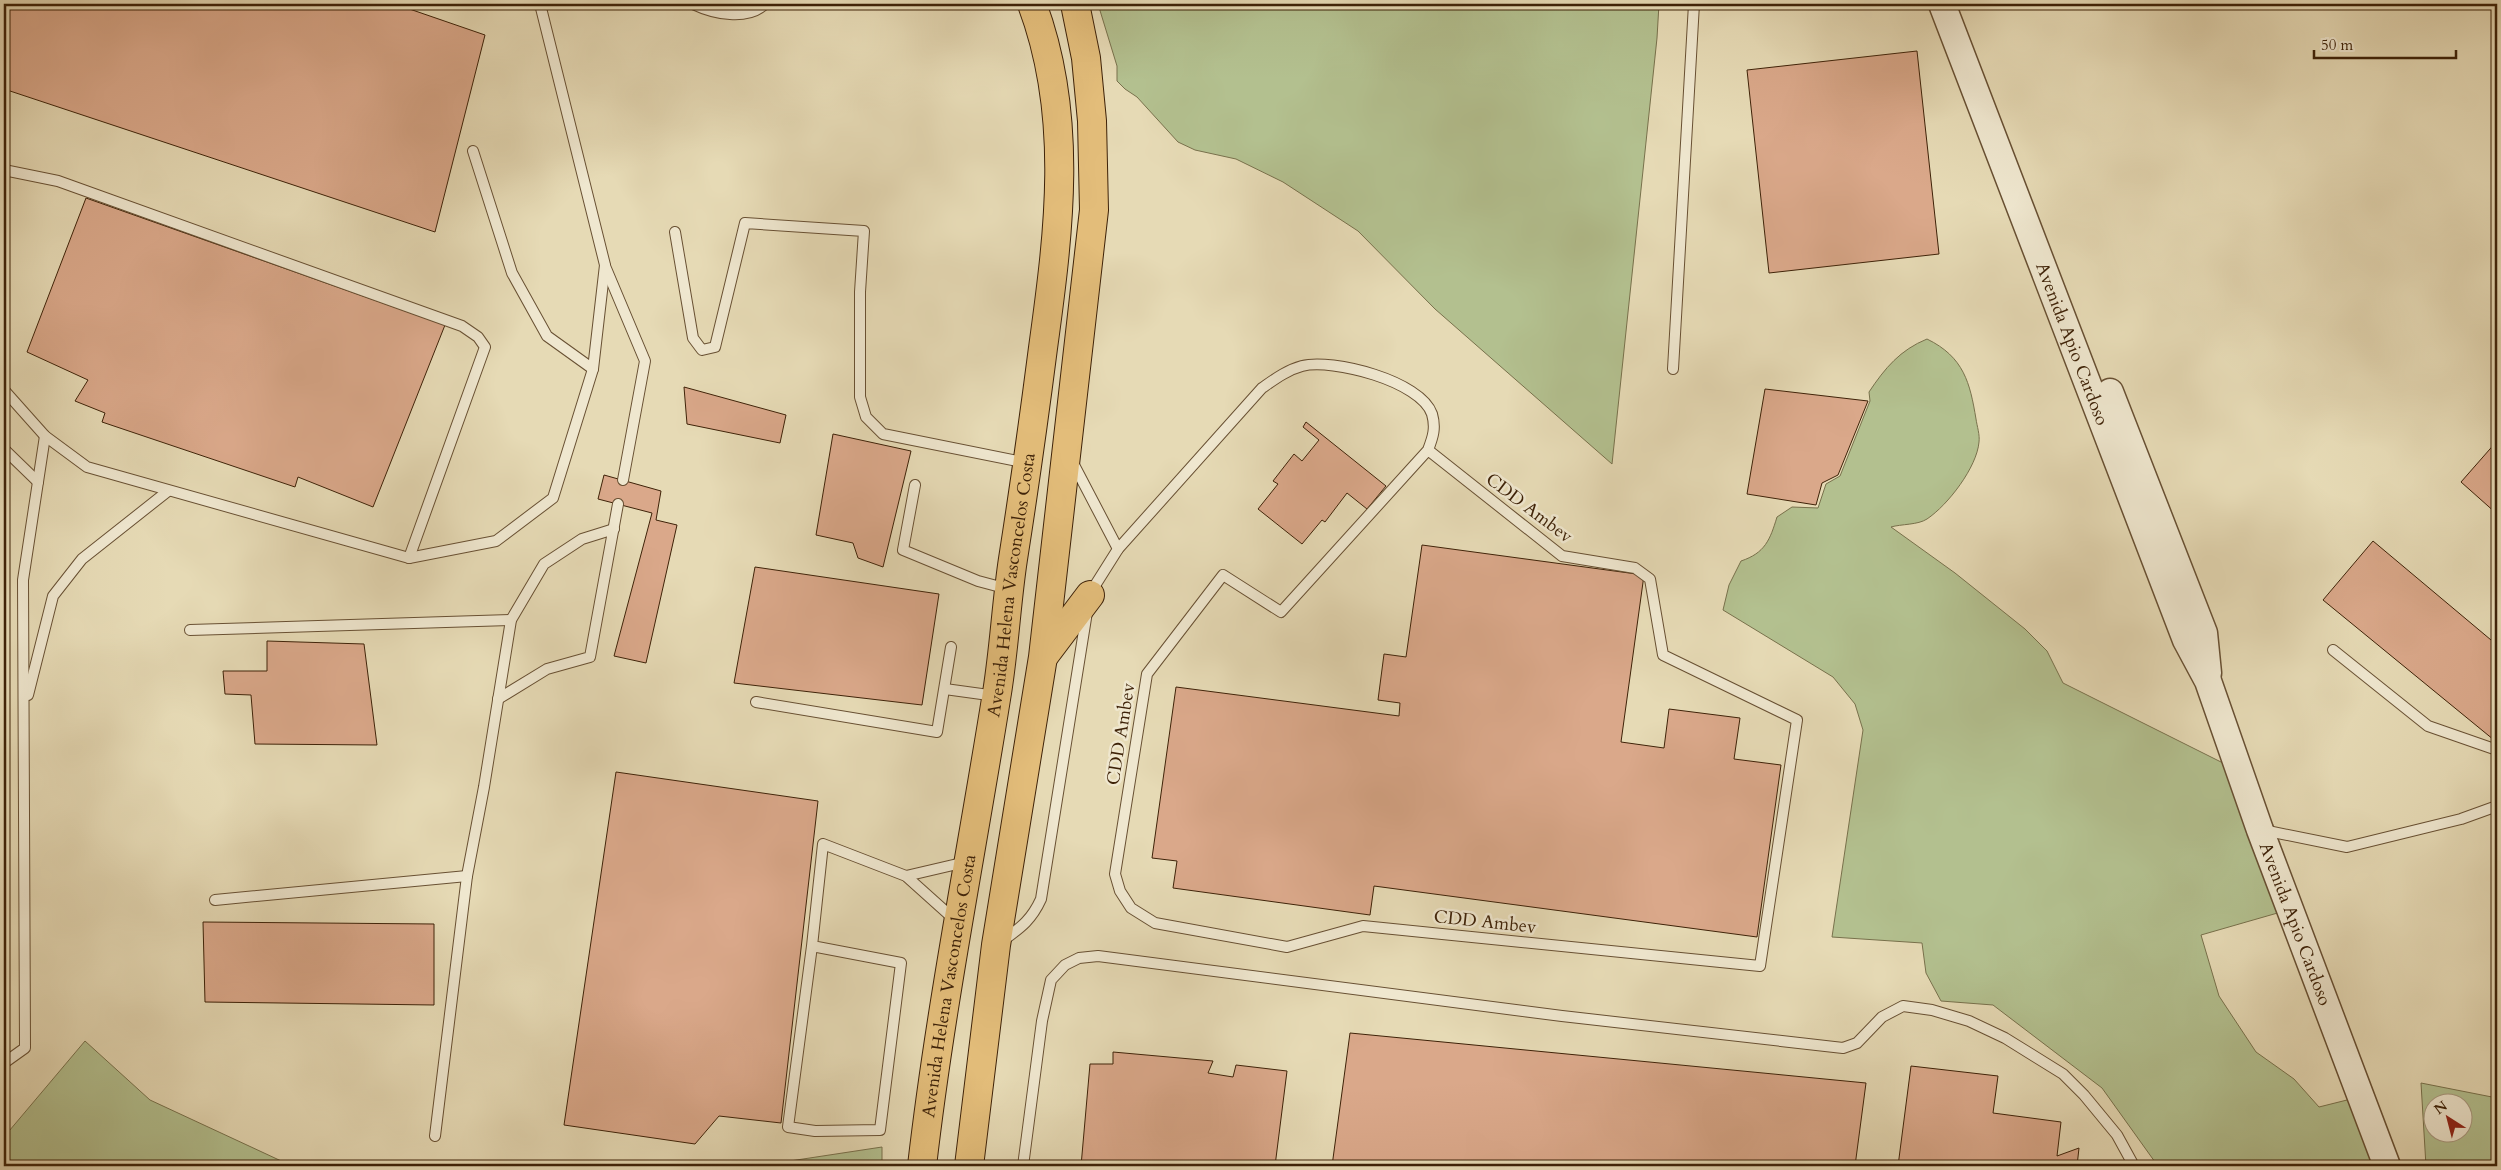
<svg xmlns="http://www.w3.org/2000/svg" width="2501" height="1170" font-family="Cardo,serif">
  <rect width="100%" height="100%" fill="#e6dab5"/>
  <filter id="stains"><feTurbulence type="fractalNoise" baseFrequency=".004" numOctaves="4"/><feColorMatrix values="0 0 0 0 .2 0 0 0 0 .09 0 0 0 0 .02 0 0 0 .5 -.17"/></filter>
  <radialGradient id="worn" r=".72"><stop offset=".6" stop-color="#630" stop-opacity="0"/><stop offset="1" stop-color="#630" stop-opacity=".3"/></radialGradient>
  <!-- green -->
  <g fill="#b3c08f" stroke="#78714c" fill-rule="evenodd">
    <polygon points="1098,4 1659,4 1657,38 1612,464 1435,309 1358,231 1283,182 1236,159 1195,150 1178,142 1137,97 1125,89 1117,81 1117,66"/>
    <path d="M1927,339c37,18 43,44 49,80 1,7 4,16 3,23 -2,25 -31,63 -52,77 -9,6 -26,5 -36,8l64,46 70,56 22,22 16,32 162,81 56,148 -80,23 18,61 37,56 38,27 25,28 32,-8 28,67h-210l-14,-4 -53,-74 -109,-83 -52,-4 -15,-28 -4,-30 -90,-6 31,-207 -8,-26 -22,-27 -110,-67 6,-25 12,-24c24,-8 29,-21 36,-44l15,-10 26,1 8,-24 14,-8 30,-75 -1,-9c16,-24 31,-42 58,-53z"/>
    <polygon points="85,1041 150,1100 292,1166 4,1166 4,1137"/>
    <path d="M2421,1083l76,15v68h-71zM2464,1102v30h-30v-30z"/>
    <polygon points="882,1147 882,1166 757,1166"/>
  </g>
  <!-- building -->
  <g fill="#daa88a" stroke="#3e2208">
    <polygon points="4,4 395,4 485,35 435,232 4,89"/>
    <polygon points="1917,51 1939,254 1769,273 1747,70"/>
    <polygon points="86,198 445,325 373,507 298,477 295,487 102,422 105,413 75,401 88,380 27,352"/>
    <polygon points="684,387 786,415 780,443 687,424"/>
    <polygon points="1765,389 1868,401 1838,475 1822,483 1816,505 1747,494"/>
    <polygon points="1306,422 1386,486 1367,509 1347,493 1325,522 1322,520 1302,544 1258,509 1278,484 1273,481 1294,454 1302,461 1319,440 1303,427"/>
    <polygon points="833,434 911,451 883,567 858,558 853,543 816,535"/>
    <polygon points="2497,441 2497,514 2461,482"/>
    <polygon points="604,475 661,491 656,520 677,525 646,663 614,656 652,513 598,499"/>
    <polygon points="2373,541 2497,645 2497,736 2494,740 2323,600"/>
    <polygon points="1422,545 1644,575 1621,742 1664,748 1669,709 1740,718 1734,759 1781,765 1757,937 1374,886 1370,915 1173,888 1177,861 1152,858 1176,687 1399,716 1400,703 1378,700 1384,654 1406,657"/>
    <polygon points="755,567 939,594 922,705 734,683"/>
    <polygon points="267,641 364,644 377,745 255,744 251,695 225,694 223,671 267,671"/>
    <polygon points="616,772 818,801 781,1123 719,1116 695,1144 564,1125"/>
    <polygon points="203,922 434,924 434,1005 205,1002"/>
    <polygon points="1350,1033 1866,1083 1855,1166 1332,1166"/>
    <polygon points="1113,1052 1213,1061 1208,1073 1233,1077 1236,1065 1287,1071 1275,1166 1081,1166 1090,1064 1113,1064"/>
    <polygon points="1911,1066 1998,1076 1993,1113 2061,1122 2057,1156 2079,1148 2077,1166 1898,1166"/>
  </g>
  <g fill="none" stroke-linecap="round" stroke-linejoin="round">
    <!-- service casing -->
    <g stroke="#685033" stroke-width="12">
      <g id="service">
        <path d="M693,4c21,10 54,17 72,0"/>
        <polyline points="473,151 512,273 547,336 593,369"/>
        <polyline points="4,170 58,181 462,326 478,337 485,347 409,558"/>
        <polyline points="675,232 693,338 702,350 715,347 745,223 864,231 860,292 860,397 866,417 883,434 1027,463"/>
        <polyline points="605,266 645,361 623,480"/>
        <polyline points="1673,369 1694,4"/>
        <polyline points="4,390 45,436 87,467 409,558 496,541 553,498 593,369 605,265 540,4"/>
        <polyline points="4,449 38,482"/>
        <polyline points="1072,461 1118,549"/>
        <polyline points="915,485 903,550 978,581 1008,589"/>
        <path d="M1089,595l29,-46 144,-161c13,-9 25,-18 40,-22 30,-8 119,15 130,48 4,14 1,23 -4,36l134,106 73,12 15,11 13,76 134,65 -37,246 -397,-40 -76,21 -132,-24 -24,-15 -11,-17 -5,-17 32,-200 76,-99 58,37 147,-162"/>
        <polyline points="190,630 511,620"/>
        <polyline points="2333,650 2428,726 2497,750"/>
        <polyline points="945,689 996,696"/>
        <polyline points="28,695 53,596 82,559 168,491"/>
        <polyline points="498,699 547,669 590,657 618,504"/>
        <polyline points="756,702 937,732 951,647"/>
        <polyline points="2263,830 2347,847 2461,819 2497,806"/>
        <polyline points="906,876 966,862"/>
        <polyline points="215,900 467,876"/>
        <path d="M1001,942c19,-14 30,-21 40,-43l46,-287"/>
        <polyline points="812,946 901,963 880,1130 815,1131 788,1127 812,946 823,844 906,876 955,920"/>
        <polyline points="4,1063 25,1048 23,580 45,436"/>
        <polyline points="435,1136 467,876 484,787 511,620 544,564 582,539 614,529"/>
        <polyline points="1023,1166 1042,1021 1051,980 1065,965 1079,958 1098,956 1562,1016 1843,1048 1857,1043 1882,1017 1903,1006 1932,1010 1969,1021 2005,1038 2063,1074 2084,1095 2117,1135 2134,1166"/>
      </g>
    </g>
    <!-- tertiary casing -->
    <g stroke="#685033" stroke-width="29">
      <g id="tertiary">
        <path id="s1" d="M1942,4l244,636 22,41 52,149 127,336"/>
        <polyline points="2110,392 2204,633 2208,673"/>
      </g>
    </g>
    <!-- trunk casing -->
    <g stroke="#3e2208" stroke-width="30">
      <g id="trunk">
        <polyline points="1044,656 1090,595"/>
        <path id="s2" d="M922,1166c18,-156 49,-311 74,-467 8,-46 10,-94 17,-140 11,-70 21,-141 30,-211 16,-116 31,-232 -11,-344"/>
        <polyline points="969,1166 996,945 1043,657 1094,210 1092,121 1086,58 1075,4"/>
      </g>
    </g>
    <!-- service -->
    <use href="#service" stroke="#efe7cf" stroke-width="10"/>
    <!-- tertiary -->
    <use href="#tertiary" stroke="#efe7cf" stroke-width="26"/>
    <!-- trunk -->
    <use href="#trunk" stroke="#e3bd7a" stroke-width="28"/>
  </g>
  <g text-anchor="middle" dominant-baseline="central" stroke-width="5" stroke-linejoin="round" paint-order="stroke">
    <!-- street labels -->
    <g font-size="18" fill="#3e2208" stroke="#efe7cf">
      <text stroke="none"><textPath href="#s1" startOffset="364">Avenida Apio Cardoso</textPath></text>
      <text transform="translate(1529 508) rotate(37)">CDD Ambev</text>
      <text stroke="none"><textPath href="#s2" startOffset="588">Avenida Helena Vasconcelos Costa</textPath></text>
      <text transform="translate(1121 734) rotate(-81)">CDD Ambev</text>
      <text transform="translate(1485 922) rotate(6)">CDD Ambev</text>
      <text stroke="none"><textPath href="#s1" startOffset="986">Avenida Apio Cardoso</textPath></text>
      <text stroke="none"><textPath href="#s2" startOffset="182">Avenida Helena Vasconcelos Costa</textPath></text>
    </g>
  </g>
  <!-- margin -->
  <rect width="2501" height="1170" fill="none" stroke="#e6dab5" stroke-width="20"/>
  <rect x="5" y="5" width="2491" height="1160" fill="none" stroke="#3e2208" stroke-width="2.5"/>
  <rect x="10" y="10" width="2481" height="1150" fill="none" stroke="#3e2208"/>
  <!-- north arrow -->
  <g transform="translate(2448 1118) rotate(324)"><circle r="24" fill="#efe7cf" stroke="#a8987f"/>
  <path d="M0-4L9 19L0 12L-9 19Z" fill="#8f2418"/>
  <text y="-8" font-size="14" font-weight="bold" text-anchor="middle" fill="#3e2208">N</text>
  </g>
  <!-- scale -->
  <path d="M2314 50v8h142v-8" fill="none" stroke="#3e2208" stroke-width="2.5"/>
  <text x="2321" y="50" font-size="15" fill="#3e2208" stroke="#efe7cf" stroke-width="4" paint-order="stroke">50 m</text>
  <rect width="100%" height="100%" filter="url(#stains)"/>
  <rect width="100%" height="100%" fill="url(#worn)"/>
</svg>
